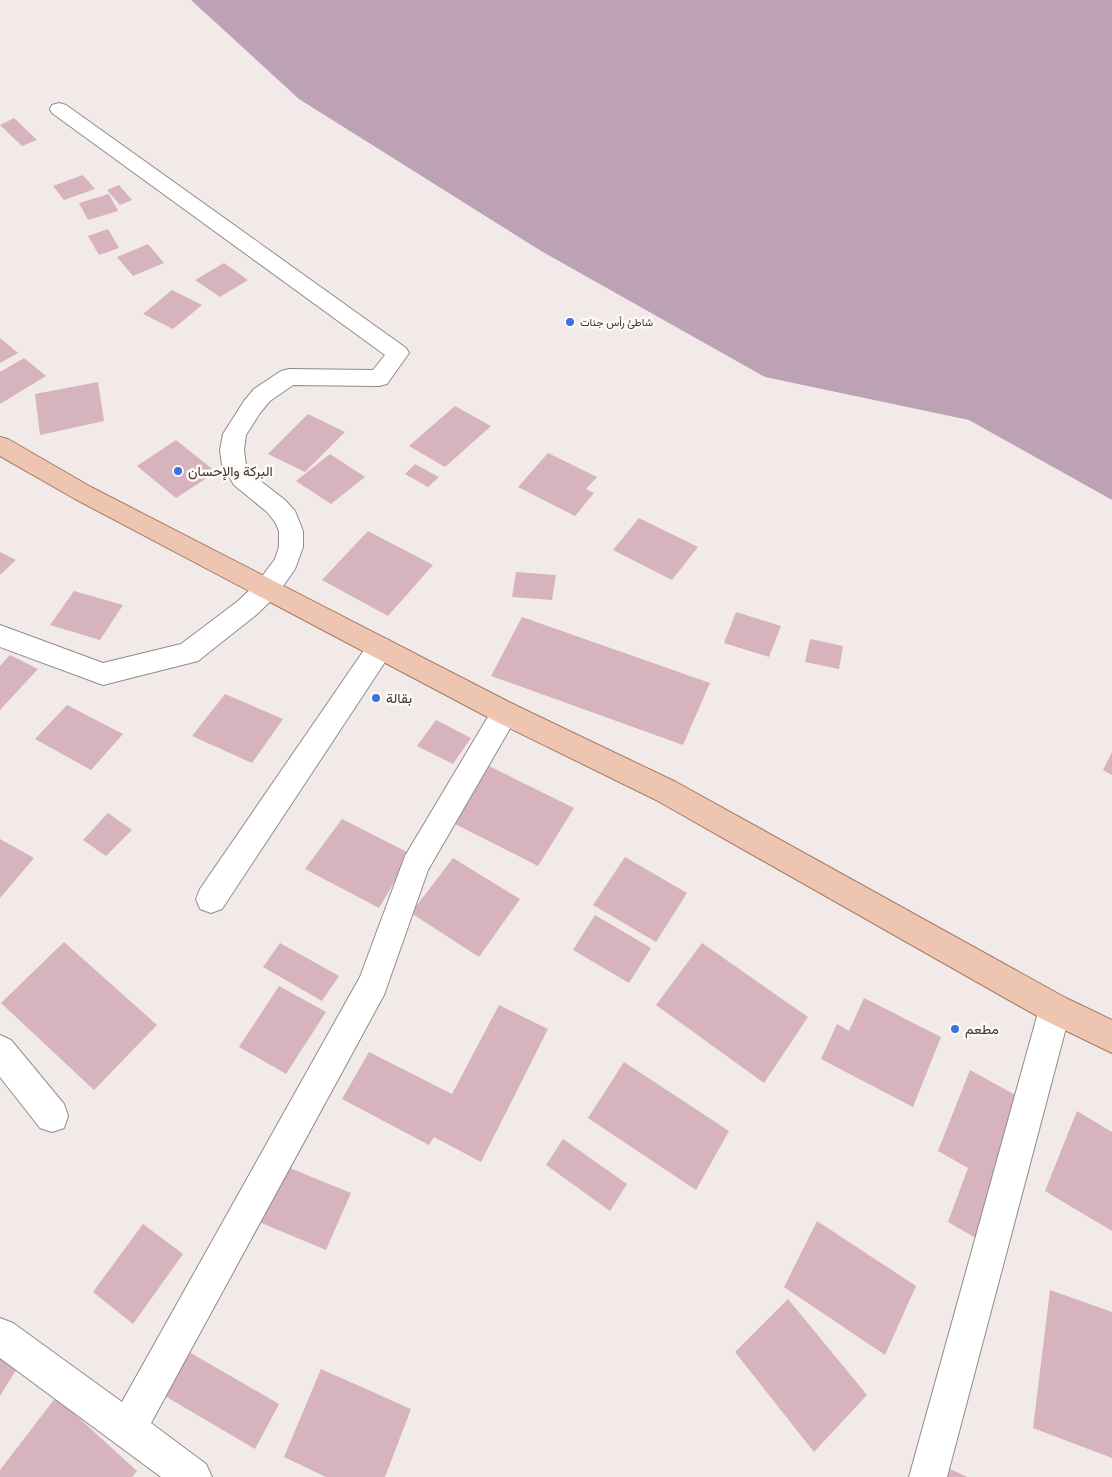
<svg xmlns="http://www.w3.org/2000/svg" width="1112" height="1477" font-family="Merriweather,Vazirmatn,serif">
  <rect width="100%" height="100%" fill="#f2eae9"/>
  <!-- water -->
  <polygon fill="#bda2b6" points="191,0 1112,0 1112,500 969,420 765,377 541,251 299,99"/>
  <!-- building -->
  <g fill="#d6b3bd">
    <polygon points="14,118 37,140 22,146 0,125"/>
    <polygon points="83,175 95,189 64,200 53,186"/>
    <polygon points="119,185 132,200 120,205 107,190"/>
    <polygon points="109,194 118,211 88,220 79,203"/>
    <polygon points="108,229 119,248 99,255 88,236"/>
    <polygon points="148,244 164,263 133,276 117,257"/>
    <polygon points="224,263 248,280 220,297 195,280"/>
    <polygon points="172,290 202,305 173,329 143,314"/>
    <polygon points="0,338 18,353 0,363"/>
    <polygon points="24,358 46,376 0,404 0,372"/>
    <polygon points="98,382 104,421 40,435 35,394"/>
    <polygon points="455,406 491,426 445,467 409,446"/>
    <polygon points="308,414 345,432 305,472 268,454"/>
    <polygon points="176,440 216,472 176,498 137,466"/>
    <polygon points="548,453 597,477 586,489 594,493 575,516 518,487"/>
    <polygon points="330,454 365,477 331,504 296,481"/>
    <polygon points="415,464 439,477 428,487 405,474"/>
    <polygon points="639,518 698,547 672,580 613,550"/>
    <polygon points="368,531 433,565 388,616 322,580"/>
    <polygon points="0,552 16,560 0,575"/>
    <polygon points="516,572 556,575 552,600 512,597"/>
    <polygon points="74,591 123,605 100,640 50,625"/>
    <polygon points="736,612 781,626 769,657 724,643"/>
    <polygon points="522,617 710,683 683,745 491,676"/>
    <polygon points="810,639 843,646 839,669 805,662"/>
    <polygon points="10,655 38,669 0,710 0,666"/>
    <polygon points="225,694 283,719 252,763 192,736"/>
    <polygon points="67,705 123,734 91,770 35,739"/>
    <polygon points="436,720 471,738 453,764 417,746"/>
    <polygon points="1112,752 1112,775 1103,770"/>
    <polygon points="487,765 574,808 538,866 449,821"/>
    <polygon points="108,813 132,830 106,856 83,840"/>
    <polygon points="342,819 411,854 379,908 305,869"/>
    <polygon points="0,839 34,858 0,898"/>
    <polygon points="625,857 687,893 656,942 593,905"/>
    <polygon points="453,858 520,899 479,957 411,913"/>
    <polygon points="595,915 651,948 629,983 573,950"/>
    <polygon points="64,942 157,1025 94,1090 1,1003"/>
    <polygon points="280,943 339,976 322,1001 263,967"/>
    <polygon points="702,943 808,1017 764,1083 656,1005"/>
    <polygon points="279,986 326,1012 286,1074 239,1047"/>
    <polygon points="864,998 941,1037 913,1107 821,1059 837,1024 849,1031"/>
    <polygon points="499,1005 548,1029 481,1162 434,1137 429,1145 342,1099 369,1052 452,1094"/>
    <polygon points="624,1062 729,1131 696,1190 588,1118"/>
    <polygon points="970,1070 1044,1111 995,1249 948,1222 968,1168 938,1151"/>
    <polygon points="1077,1111 1112,1132 1112,1231 1045,1191"/>
    <polygon points="563,1139 627,1184 610,1211 546,1165"/>
    <polygon points="285,1166 351,1193 326,1250 259,1222"/>
    <polygon points="817,1221 916,1286 885,1355 784,1287"/>
    <polygon points="143,1224 183,1254 133,1324 93,1292"/>
    <polygon points="1050,1290 1112,1312 1112,1458 1033,1428"/>
    <polygon points="788,1299 867,1395 814,1452 735,1352"/>
    <polygon points="189,1352 279,1404 255,1449 165,1396"/>
    <polygon points="0,1354 19,1365 0,1396"/>
    <polygon points="321,1369 411,1409 385,1477 326,1477 284,1457"/>
    <polygon points="56,1397 137,1471 132,1477 0,1477 0,1470"/>
    <polygon points="946,1467 967,1477 944,1477"/>
  </g>
  <g fill="none" stroke-linecap="round" stroke-linejoin="round">
    <!-- minor casing -->
    <g stroke="#928b8a" stroke-width="2">
      <g id="minor">
        <polygon points="59,103 66,105 406,348 409,353 387,384 379,386 293,385 270,401 260,413 246,435 244,450 246,465 250,473 285,500 295,511 303,531 303,547 295,569 276,596 256,615 198,661 103,685 0,647 0,625 103,663 181,644 238,601 258,582 275,559 279,547 279,531 275,522 267,512 234,485 222,465 220,450 223,434 244,401 254,389 281,371 289,369 373,370 385,355 52,113 50,109 52,105"/>
        <polygon points="380,637 389,640 393,648 389,656 222,909 211,913 200,909 196,899 200,889 371,640"/>
        <polygon points="505,702 515,705 519,713 428,870 384,995 151,1423 206,1464 212,1477 161,1477 0,1358 0,1318 13,1323 122,1402 360,977 405,856 495,705"/>
        <polygon points="1055,994 1066,998 1071,1009 947,1477 909,1477 1039,1009 1044,998"/>
        <polygon points="0,1035 11,1040 64,1104 68,1116 64,1128 52,1132 40,1128 0,1077"/>
      </g>
    </g>
    <!-- major casing -->
    <g stroke="#a67a63" stroke-width="2">
      <polygon id="major" points="0,437 8,439 91,487 515,705 676,782 1066,998 1112,1020 1112,1053 1044,1020 656,800 495,721 75,499 0,456"/>
    </g>
    <!-- minor -->
    <use href="#minor" fill="#fff" fill-rule="evenodd"/>
    <!-- major -->
    <use href="#major" fill="#edc5b0" fill-rule="evenodd"/>
  </g>
  <!-- markers -->
  <g fill="#3973e2" stroke="#fef8f7" stroke-width="2">
    <circle cx="570" cy="322" r="5"/>
    <circle cx="178" cy="471" r="5"/>
    <circle cx="376" cy="698" r="5"/>
    <circle cx="955" cy="1029" r="5"/>
  </g>
  <g text-anchor="middle" dominant-baseline="central" stroke-width="5" stroke-linejoin="round" paint-order="stroke">
    <!-- far-poi labels -->
    <g font-size="11" fill="#393635" stroke="#fef8f7" text-anchor="start">
      <text x="580" y="322">شاطئ رأس جنات</text>
    </g>
    <!-- poi labels -->
    <g font-size="14" fill="#393635" stroke="#fef8f7" text-anchor="start">
      <text x="188" y="471">البركة والإحسان</text>
      <text x="386" y="698">بقالة</text>
      <text x="965" y="1029">مطعم</text>
    </g>
  </g>
</svg>
